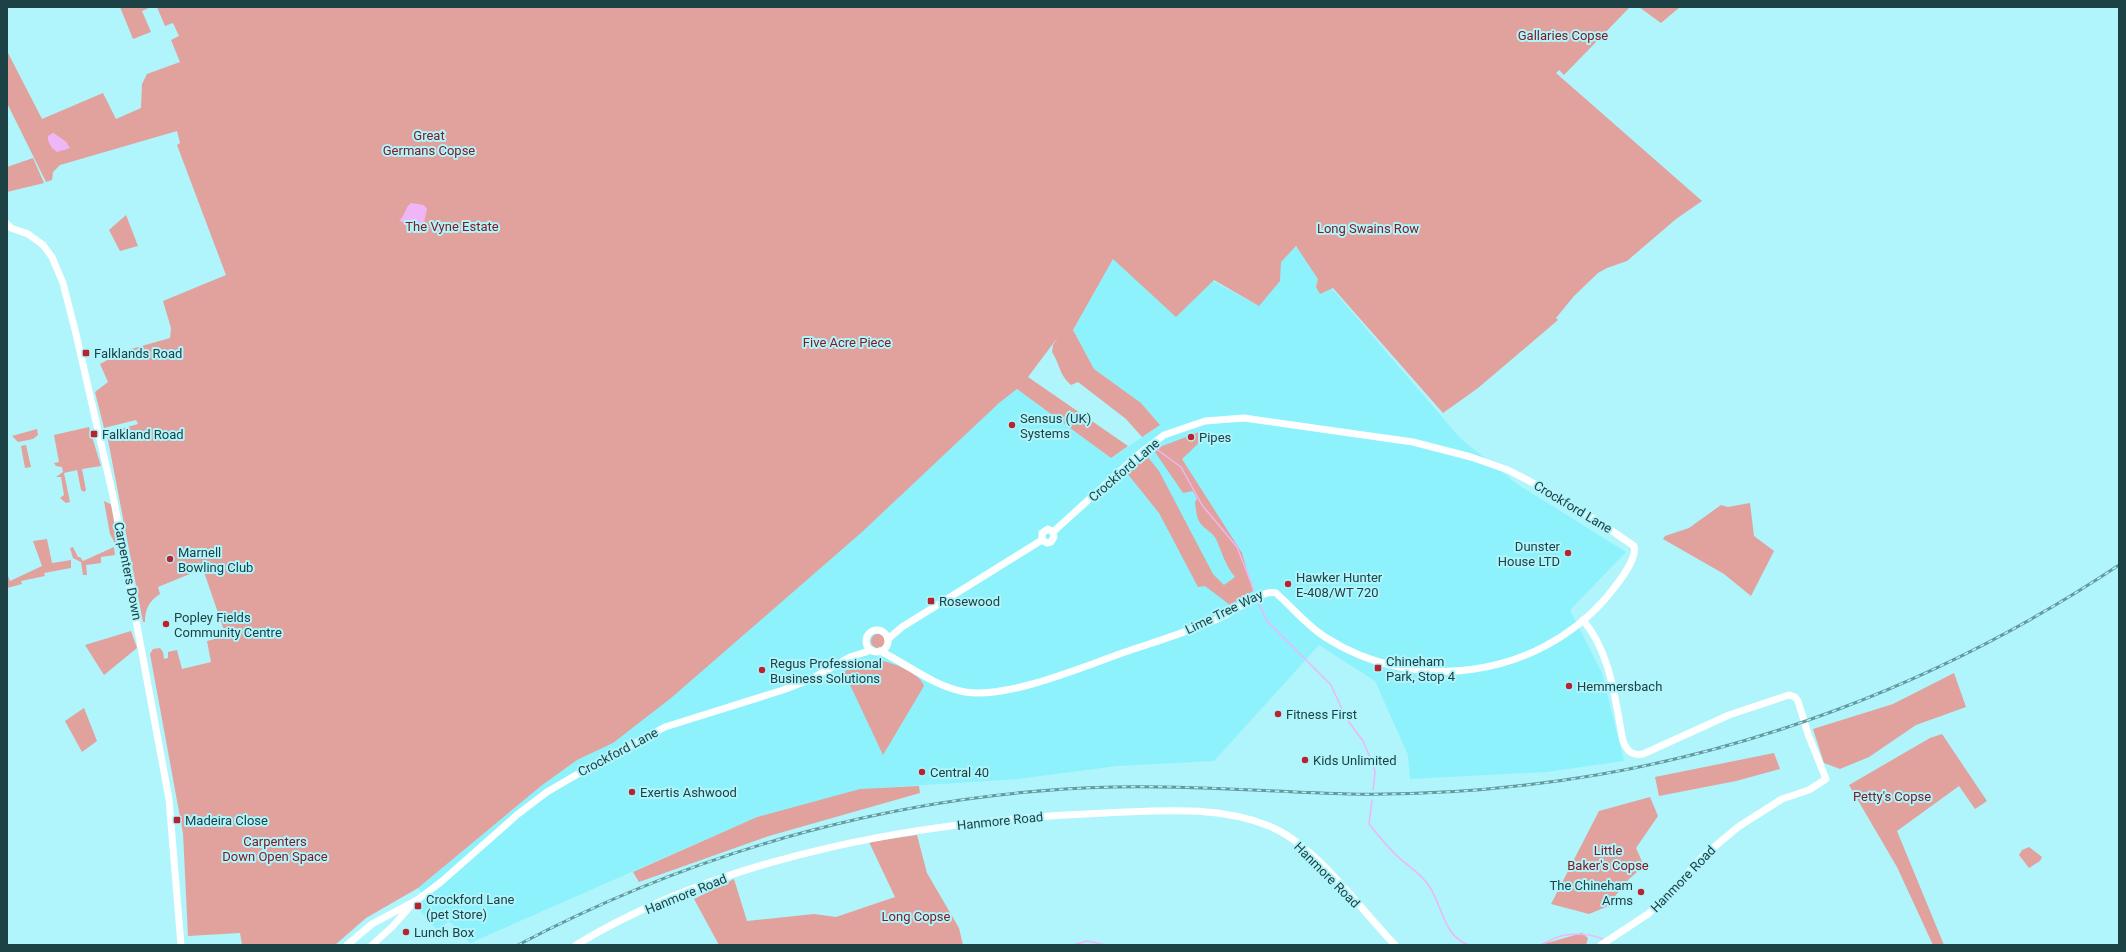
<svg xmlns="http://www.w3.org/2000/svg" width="2126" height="952" font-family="Roboto,sans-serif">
  <rect width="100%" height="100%" fill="#b0f5fb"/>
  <!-- built -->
  <polygon fill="#8df2fb" points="1296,247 1461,439 1517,484 1626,552 1570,610 1602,673 1624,761 1546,772 1410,779 1408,755 1375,681 1319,645 1214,761 1117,766 1018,779 862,789 757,817 470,943 449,921 437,930 415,905 425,896 418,888 541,786 577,760 613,743 999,403 1017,389 1111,458 1160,425 1141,403 1094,369 1073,330 1113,259 1211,280 1259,306 1280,261"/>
  <!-- green -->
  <g fill="#e1a19d" fill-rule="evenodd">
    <polygon points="120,7 151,7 142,11 151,32 133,39"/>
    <path d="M157,7h1473l-66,68 -5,-5 -3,3 146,128 -26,18 -49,42 -20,7 -9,5 -24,23 -18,22 2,2 -80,68 -35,25 -110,-125 -13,6 -4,-7 2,-8 -22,-33 -15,16 -1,19 -21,25 -45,-26 -38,37 -63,-58 -40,71 21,39 47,34 19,22 -18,12 -16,-18 -48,-37 -7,3c-13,-12 -10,-19 -19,-33l1,-7 5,-8 -30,40 100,69 -17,12 -94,-69 -18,14 -137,129 -191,166 -58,45 -36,17 -36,26 -123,102 -52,30 -31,27h-93l-2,-12 -52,3 -5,-103 -33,-179 3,-5 7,-1 3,4 1,7 4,-1v-6l9,-2 5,19 29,-7 -4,-21 19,-5 -21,-61 -9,-20 6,14 -44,18 2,7c-11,7 -15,15 -15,28h-2l-36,-187v-2l31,-9 -2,-4 -32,8 -9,-36 13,-10 -8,-18 24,-13 46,-13 1,-10 -8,-27 63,-26 -49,-130 3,-2 -3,-12 -117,34 -7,7 -1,8 -6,2 -39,-79v-52l35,68 61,-26 13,26 25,-11 1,-24 5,-10 33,-12 -9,-22 8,-4 -6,-13 -8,3zM53,133l13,9 3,6 -5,2 -11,-1 -5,-10z"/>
    <polygon points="1639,7 1680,7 1661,23"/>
    <polygon points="33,158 44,183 7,192 7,167"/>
    <polygon points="126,215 138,246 120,251 109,230"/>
    <polygon points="89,427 101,466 82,469 86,490 84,492 81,490 77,470 64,473 70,502 66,503 60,498 64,495 61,477 56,477 63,472 62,467 56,466 54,463 59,462 54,435"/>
    <polygon points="37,429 38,435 33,439 18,442 12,436"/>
    <path d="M1199,432l6,5 -23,22 60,94 11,38 -23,14 -25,-19 -7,1 -39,-74 -32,-40 20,-17 12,15 54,103 11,11 11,-8c-10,-12 -13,-25 -19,-38 -4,-8 -14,-11 -17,-18 -3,-5 -3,-13 -4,-19l2,-3 -4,-8 -10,2 -28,-41 5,-5z"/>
    <polygon points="26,445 31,467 25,468 21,446"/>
    <polygon points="104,501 112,505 120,553 110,534"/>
    <polygon points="1750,503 1754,536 1774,551 1751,596 1724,574 1663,539 1665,536 1689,528 1721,505 1728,507"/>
    <polygon points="47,539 52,563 71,560 71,568 44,573 45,576 21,581 22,584 7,588 7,574 10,581 42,566 33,541"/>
    <polygon points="73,547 78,557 80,557 83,561 114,547 115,555 101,557 101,563 86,565 87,575 83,575 81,562 73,558 70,548"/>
    <polygon points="131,631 137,648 104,675 85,645"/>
    <circle cx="878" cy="641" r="7"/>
    <path d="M880,660c14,4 38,11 44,26l-41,69 -39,-83 17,-10z"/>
    <polygon points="1954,673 1966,707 1916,725 1869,757 1840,769 1824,763 1813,729 1893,704"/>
    <polygon points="84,708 97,741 82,752 65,721"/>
    <polygon points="1942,734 1987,801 1975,809 1959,786 1897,831 1944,945 1933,945 1897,867 1849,785 1930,738"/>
    <polygon points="1774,753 1780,769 1736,781 1659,796 1655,777"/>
    <polygon points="919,786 920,793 769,836 639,882 633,872 757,817 860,789"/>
    <polygon points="1650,797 1658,816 1636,848 1644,866 1629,879 1606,907 1589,914 1551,904 1599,811"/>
    <polygon points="917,835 927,873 959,928 963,945 719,945 694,899 734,879 747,921 814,914 836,917 895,897 869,842"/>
    <polygon points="2029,847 2042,857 2040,861 2029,868 2019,855 2022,850"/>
    <polygon points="1582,933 1588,938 1586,945 1540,945"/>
  </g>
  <!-- water -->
  <g fill="#f0b5f7">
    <path d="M53,133l13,9 4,6 -13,4c-5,-4 -10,-10 -9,-16z"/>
    <path d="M411,203l13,2 3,4 -3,14h-5l-4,-3 -9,3 -7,-2c6,-5 6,-14 12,-18z"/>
  </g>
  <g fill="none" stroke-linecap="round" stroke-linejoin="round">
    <!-- stream -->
    <g stroke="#f0b5f7" stroke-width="1.5">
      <polyline points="1155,448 1181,467 1202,505 1237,547 1254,590"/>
      <polyline points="1259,604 1267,621 1331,685 1346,718 1363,741 1373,764 1375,772 1373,790"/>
      <path d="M1372,800l-3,24c8,10 17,21 26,30 11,11 26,19 34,32 14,21 14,50 40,59"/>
      <polyline points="1073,945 1087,941 1106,945"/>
      <path d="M1540,945c6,-2 12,-6 18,-8 11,-4 35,-4 46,3"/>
    </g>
    <!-- minor -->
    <g stroke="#fff" stroke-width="7">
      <polyline points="7,224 11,228 28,234 43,245 52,257 63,283 76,334 113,496 169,799 181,945"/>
      <polyline points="1042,540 1047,543 1051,542 1054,537 1053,532"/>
      <polyline points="1042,540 1042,533 1048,529 1053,532"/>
      <path d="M1583,620c28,33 32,80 40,121 4,10 9,15 20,13l86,-39 60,-20 6,2 3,4 10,33 18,45 -17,11 -27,9 -44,28 -38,32 -25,29 -27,26 -47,31"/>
      <circle cx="877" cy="641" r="11"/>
      <polyline points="888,639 902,627 1042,540"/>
      <path d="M880,651c29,14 53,35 85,41 43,7 117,-25 160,-40 33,-11 66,-21 97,-35 14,-7 41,-28 54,-24 17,15 30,32 49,44 90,58 211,41 281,-39 9,-11 32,-38 28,-52l-35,-24 -62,-37 -29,-15 -37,-13 -58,-15 -169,-24 -39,3 -41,14 -25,19 -86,78"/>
      <polyline points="347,945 372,924 417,900 441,882 518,814 547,792 576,775 665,727 783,690 809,680 850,657 872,650"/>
      <polyline points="372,945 392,927 415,901"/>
      <path d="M576,945c151,-92 354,-125 529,-132 55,-2 111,-8 164,13 46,18 91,83 126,119"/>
    </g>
    <!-- rail casing -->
    <g stroke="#64999d" stroke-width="3">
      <path id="rail" d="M518,945c184,-97 388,-153 596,-158 79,-2 157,5 236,7 58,1 117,-2 176,-9 212,-24 416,-102 593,-220"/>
    </g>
    <!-- rail -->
    <use href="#rail" stroke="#b0f5fb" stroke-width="1.5" stroke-dasharray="4.5" stroke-linecap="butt"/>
  </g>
  <!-- markers -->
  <g fill="#b52430" stroke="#b0f5fb" stroke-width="1.5">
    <rect x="82" y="349" width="8" height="8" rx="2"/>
    <circle cx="1012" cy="425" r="4"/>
    <rect x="90" y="430" width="8" height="8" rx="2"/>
    <circle cx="1191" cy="437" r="4"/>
    <circle cx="1568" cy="553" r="4"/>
    <circle cx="170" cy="559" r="4"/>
    <circle cx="1288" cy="584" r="4"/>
    <rect x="927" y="597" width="8" height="8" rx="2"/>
    <circle cx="166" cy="624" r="4"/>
    <rect x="1374" y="664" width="8" height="8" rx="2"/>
    <circle cx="762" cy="670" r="4"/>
    <circle cx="1569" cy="686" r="4"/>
    <circle cx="1278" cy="714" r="4"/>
    <circle cx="1305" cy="760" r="4"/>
    <circle cx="922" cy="772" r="4"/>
    <circle cx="632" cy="792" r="4"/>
    <rect x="173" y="816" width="8" height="8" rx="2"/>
    <circle cx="1641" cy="892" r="4"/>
    <rect x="414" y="902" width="8" height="8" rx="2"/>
    <circle cx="406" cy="932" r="4"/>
  </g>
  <g text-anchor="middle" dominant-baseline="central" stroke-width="4" stroke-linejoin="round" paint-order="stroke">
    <!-- park labels -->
    <g font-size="13" fill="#841b23" stroke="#b0f5fb">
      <text x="1563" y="35">Gallaries Copse</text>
      <text x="429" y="135">Great<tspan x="429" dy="15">Germans Copse</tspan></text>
      <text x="452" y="226">The Vyne Estate</text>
      <text x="1368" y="228">Long Swains Row</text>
      <text x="847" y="342">Five Acre Piece</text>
      <text x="1892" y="796">Petty's Copse</text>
      <text x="275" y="841">Carpenters<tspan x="275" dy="15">Down Open Space</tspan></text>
      <text x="1608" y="850">Little<tspan x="1608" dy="15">Baker's Copse</tspan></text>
      <text x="916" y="916">Long Copse</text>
    </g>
    <!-- poi labels -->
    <g font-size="13" fill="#1d4245" stroke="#b0f5fb" text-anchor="start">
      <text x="94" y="353">Falklands Road</text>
      <text x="1020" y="418">Sensus (UK)<tspan x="1020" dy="15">Systems</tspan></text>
      <text x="102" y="434">Falkland Road</text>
      <text x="1199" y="437">Pipes</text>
      <text x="1560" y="546" text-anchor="end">Dunster<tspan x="1560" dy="15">House LTD</tspan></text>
      <text x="178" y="552">Marnell<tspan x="178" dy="15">Bowling Club</tspan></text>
      <text x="1296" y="577">Hawker Hunter<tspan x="1296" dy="15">E-408/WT 720</tspan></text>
      <text x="939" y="601">Rosewood</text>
      <text x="174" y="617">Popley Fields<tspan x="174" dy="15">Community Centre</tspan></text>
      <text x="1386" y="661">Chineham<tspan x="1386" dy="15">Park, Stop 4</tspan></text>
      <text x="770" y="663">Regus Professional<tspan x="770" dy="15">Business Solutions</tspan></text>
      <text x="1577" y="686">Hemmersbach</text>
      <text x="1286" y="714">Fitness First</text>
      <text x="1313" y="760">Kids Unlimited</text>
      <text x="930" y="772">Central 40</text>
      <text x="640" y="792">Exertis Ashwood</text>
      <text x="185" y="820">Madeira Close</text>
      <text x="1633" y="885" text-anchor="end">The Chineham<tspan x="1633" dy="15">Arms</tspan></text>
      <text x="426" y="899">Crockford Lane<tspan x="426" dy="15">(pet Store)</tspan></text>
      <text x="414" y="932">Lunch Box</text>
    </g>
    <!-- street labels -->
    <g font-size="13" fill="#1d4245" stroke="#b0f5fb">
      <text transform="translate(1124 470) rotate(-41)">Crockford Lane</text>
      <text transform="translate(1573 507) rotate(31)">Crockford Lane</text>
      <text transform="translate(128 571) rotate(79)">Carpenters Down</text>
      <text transform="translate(1224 612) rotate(-26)">Lime Tree Way</text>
      <text transform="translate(618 752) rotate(-28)">Crockford Lane</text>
      <text transform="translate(1000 821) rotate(-6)">Hanmore Road</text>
      <text transform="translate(1327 875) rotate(45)">Hanmore Road</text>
      <text transform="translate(1683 879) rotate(-46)">Hanmore Road</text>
      <text transform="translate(686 894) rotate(-22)">Hanmore Road</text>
    </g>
  </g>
  <!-- border -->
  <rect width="2126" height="952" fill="none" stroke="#1d4245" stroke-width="16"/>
</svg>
